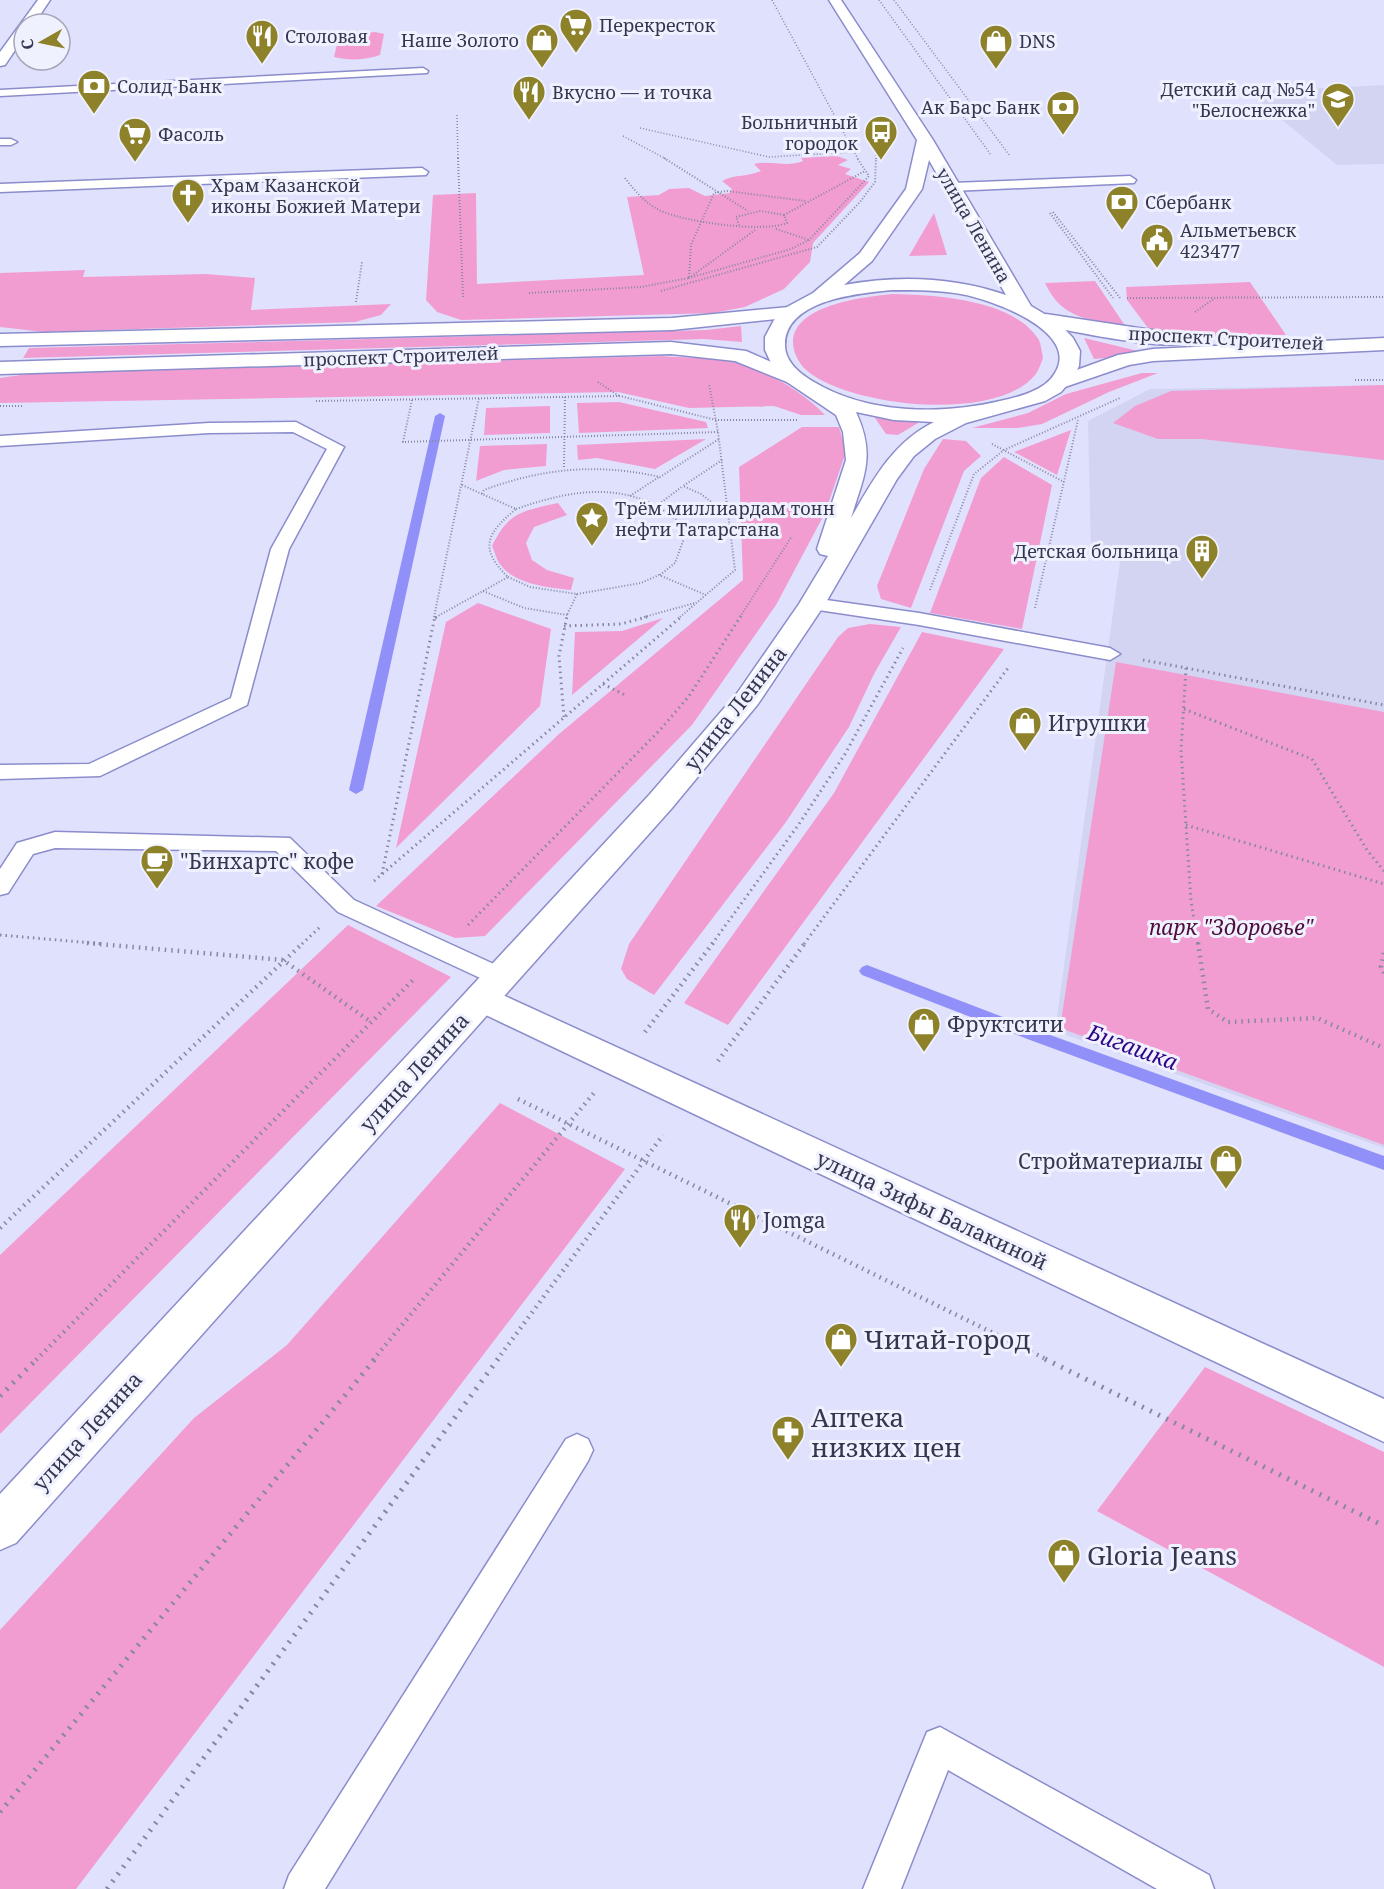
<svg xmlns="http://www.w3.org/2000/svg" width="1384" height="1889" font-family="'Noto Serif',serif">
  <rect width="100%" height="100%" fill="#e0e2fd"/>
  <!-- built -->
  <g fill="#d2d4f2">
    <polygon points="1384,85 1384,164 1337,165 1248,92"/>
    <polygon points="1384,385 1384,1148 1055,1031 1120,562 1091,556 1088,421 1150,389"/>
  </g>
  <!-- green -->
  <g fill="#f29dd2">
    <path d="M375,32l9,2 -4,21c-15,5 -30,6 -46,2l5,-21z"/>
    <path d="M837,156l11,4 -10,5 13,4 -6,5 24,8 -56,61 -3,19 -26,27 -39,18 -32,6 -252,7 -24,-8 -11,-12 7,-105 43,-2 1,91 167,-9 -17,-78 32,-2 10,-6 20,-1 16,8 25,-3 2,-4 -10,-8c13,-7 26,-4 39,-10l-7,-7c17,-4 32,4 49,-3l-2,-3z"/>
    <polygon points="934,213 947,255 909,256"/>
    <polygon points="85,270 83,277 206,274 255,278 251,310 391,304 381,315 355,322 44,332 0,327 0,273"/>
    <path d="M1095,281l31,46c-37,-9 -63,-6 -81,-44z"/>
    <polygon points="1250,282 1286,335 1198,337 1151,332 1127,300 1126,287"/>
    <path d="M893,294c42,1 121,5 146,46 2,5 3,13 4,18 -2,5 -4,12 -8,17 -39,48 -186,32 -229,-5 -8,-8 -13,-18 -13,-28 1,-38 72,-45 100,-48z"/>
    <polygon points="741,326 742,342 704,339 23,358 29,348 706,330"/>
    <polygon points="1084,338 1138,351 1141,355 1094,359"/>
    <path d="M662,356c22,2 45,1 66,5 34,6 74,30 97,54h-24l-27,-9 -85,2 -71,-16 -618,11v-25l27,-4z"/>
    <polygon points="1142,373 1158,373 1109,392 1042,424 1018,428 972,428 1028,413 1066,394"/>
    <polygon points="1384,385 1384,460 1202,439 1158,439 1113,423 1135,406 1171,391"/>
    <polygon points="619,402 706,422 708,428 579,433 577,403"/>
    <polygon points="550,406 550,433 484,435 486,408"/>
    <polygon points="875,418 914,420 918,423 898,435 886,434"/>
    <polygon points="802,427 839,427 846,452 825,513 776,605 692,725 485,936 455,938 376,906 559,734 743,580 739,467"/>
    <polygon points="1071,430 1057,475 1014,452"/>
    <polygon points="706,439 655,469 597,458 578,460 577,445"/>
    <polygon points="943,439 966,441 981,456 964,471 911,608 881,599 877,586 924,469"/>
    <polygon points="547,444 546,466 504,470 476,481 480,446"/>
    <polygon points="1004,457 1052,485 1022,629 930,613 981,478"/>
    <path d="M558,503l9,12 -33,12 -8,16 6,17 15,10 27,8 -3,12c-22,-2 -58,-6 -71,-26 -4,-5 -5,-12 -8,-18 17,-35 31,-35 66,-43z"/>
    <polygon points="478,603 551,629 540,706 396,848 446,622"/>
    <polygon points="663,618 572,695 575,632 622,631"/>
    <polygon points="870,624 901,627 874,674 849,727 786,822 654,995 627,979 621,969 629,944 838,637 848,628"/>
    <polygon points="922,632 1004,649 728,1025 684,1003 834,793"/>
    <polygon points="1116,662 1384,712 1384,1145 1060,1028"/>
    <polygon points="348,925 451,977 0,1434 0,1255"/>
    <polygon points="500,1103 625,1169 76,1889 0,1889 0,1630 194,1418 287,1345"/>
    <polygon points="1205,1367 1384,1452 1384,1667 1097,1511"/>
  </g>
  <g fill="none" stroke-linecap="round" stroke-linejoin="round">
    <!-- stream -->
    <g fill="#9190f9" fill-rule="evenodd">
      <polygon points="440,413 445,416 363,790 356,794 349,790 435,416"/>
      <polygon points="867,965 1042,1032 1384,1156 1384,1170 1030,1040 862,975 859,971 862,967"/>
    </g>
    <!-- service casing -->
    <g stroke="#8b8ccb" stroke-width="3">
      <g id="service">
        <polygon points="423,68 428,71 427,73 0,96 0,90"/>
        <polygon points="0,139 11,139 17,142 11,145 0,145"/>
        <polygon points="422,168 428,172 426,175 0,192 0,184"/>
        <polygon points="1130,176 1136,180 1134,183 952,191 946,187 952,183"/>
        <polygon points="296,422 344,447 289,549 247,705 100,776 0,779 0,765 89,764 231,698 271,549 327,449 293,432 209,433 0,446 0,436 209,423"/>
        <polygon points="812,598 919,613 1110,648 1120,654 1110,660 919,625 805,608 803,604 805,600"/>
        <polygon points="55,832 290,838 354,900 509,971 512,977 509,983 500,986 491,983 338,912 276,851 55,848 33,854 8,893 0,895 0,869 17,843"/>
        <polygon points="577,1434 588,1439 593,1450 588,1461 325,1889 284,1889 289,1875 566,1439"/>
        <polygon points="940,1727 1209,1875 1214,1889 1157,1889 948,1770 901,1889 863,1889 927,1732"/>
      </g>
    </g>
    <!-- minor casing -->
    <g stroke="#8b8ccb" stroke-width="3">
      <polygon id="minor" points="481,985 1384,1399 1384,1442 469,1007 464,998 469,989"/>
    </g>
    <!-- tertiary casing -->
    <g stroke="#8b8ccb" stroke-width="3">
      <g id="tertiary">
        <polygon points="38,0 50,0 34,24 24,24 24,37 5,65 0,66 0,52"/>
        <polygon points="789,307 796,309 799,313 796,317 672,330 0,346 0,334 672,318"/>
        <path d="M1046,314l139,21 3,4 -3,4c-25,7 -117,-12 -146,-19l-3,-4z"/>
        <polygon points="1384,338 1384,350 1153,361 1129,365 1059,389 1052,387 1049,383 1052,379 1118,355 1153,349"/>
        <polygon points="671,342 746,351 804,376 807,380 804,384 797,386 735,361 671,354 0,374 0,362"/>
      </g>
    </g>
    <!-- secondary casing -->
    <g stroke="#8b8ccb" stroke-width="3">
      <path id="secondary" d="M829,0h12l92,140 98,166 27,16 15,16 7,13 -1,15 -6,12 -12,14 -16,9 -79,22 -31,16 -21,17 -17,23 -72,125 -67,100 -86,104 -656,735 -16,7v-56l650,-700 88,-102 61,-88 29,-48 -8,-2 -3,-5 29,-89 -3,-28 -7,-17 -52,-35 -11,-13 -8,-17v-13l9,-17 13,-13 26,-14 47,-40 46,-64 11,-49zM929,160l77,135c-53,-18 -107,-20 -162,-10l28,-24 50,-72zM893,290c23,0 46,0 68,4 29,5 120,37 94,79 -10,18 -37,24 -55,28 -59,14 -133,13 -186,-19 -14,-8 -29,-20 -29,-37 0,-46 76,-52 108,-55zM856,412l38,8 40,2c-41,20 -61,58 -83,96 13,-43 25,-62 5,-106z"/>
    </g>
    <!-- path-far4 -->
    <g stroke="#8688a2" stroke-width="1.5" stroke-dasharray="1 2" stroke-linecap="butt">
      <polyline points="772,0 858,159"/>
      <polyline points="879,0 991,155"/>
      <polyline points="894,0 1010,156"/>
      <polyline points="457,115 458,159"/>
      <polyline points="640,128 769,157 853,152"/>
      <polyline points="623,136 666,159"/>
      <polyline points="876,159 878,130"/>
    </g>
    <!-- path-far3 -->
    <g stroke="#8688a2" stroke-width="2" stroke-dasharray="1 2" stroke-linecap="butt">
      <polyline points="458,158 463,297"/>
      <polyline points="664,158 748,211"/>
      <path d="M625,178c10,13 19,24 34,32 24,12 104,23 128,13l-3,-8 -24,-4 -24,6 3,8"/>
      <polyline points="1053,212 1120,298"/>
      <polyline points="1050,213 1113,298"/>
      <polyline points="784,215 865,171"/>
      <polyline points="776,229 809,240"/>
      <polyline points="755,230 689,278 791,249 809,240 869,176 857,158"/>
      <polyline points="661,291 817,247 860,202 875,182 876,158"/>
      <polyline points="529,293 641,287 689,278 691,245 714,193 726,191 806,201"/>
      <polyline points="1127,298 1384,297"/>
      <polyline points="356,302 362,262"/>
      <polyline points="1195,312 1215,298"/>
      <polyline points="1355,380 1384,380"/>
      <polyline points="598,382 619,396"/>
      <polyline points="412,400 403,442 718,432"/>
      <polyline points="316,401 620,396 716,420 797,420"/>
      <polyline points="0,406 23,406"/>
      <polyline points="992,444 1064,482"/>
      <polyline points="722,460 683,486 701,494 728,515"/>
      <polyline points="564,467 565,397"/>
      <polyline points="462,485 482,494"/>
      <polyline points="630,496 659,477"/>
      <polyline points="659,504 683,486"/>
      <path d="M516,509c63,-22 121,-30 171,21l43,-5"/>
      <polyline points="660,575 675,563 687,530"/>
      <polyline points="508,577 530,587 577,594 567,615"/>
      <polyline points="930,590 974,474 1004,450 1120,398"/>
      <path d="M483,591l25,-14c-30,-29 -21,-44 8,-68l-34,-15 2,-4c59,-22 114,-27 176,-13l59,-38"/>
      <polyline points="577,594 641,583 659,575 706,595"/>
      <polyline points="1035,608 1078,420"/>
      <polyline points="434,617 479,398"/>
      <polyline points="436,617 483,591 524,608 567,615 567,617"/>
      <polyline points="644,617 695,603"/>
      <polyline points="680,617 735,570 718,432 709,384"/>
      <polyline points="740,617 792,536"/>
    </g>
    <!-- path-far2 -->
    <g stroke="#8688a2" stroke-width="3" stroke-dasharray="1.5 4" stroke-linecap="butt">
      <polyline points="435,618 439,616"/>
      <polyline points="564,626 621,624 650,616"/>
      <polyline points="1143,660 1384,705"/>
      <polyline points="1186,668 1181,750 1191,901 1198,944"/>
      <polyline points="603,684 627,696"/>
      <polyline points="1184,709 1312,759 1367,850 1384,871"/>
      <polyline points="564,717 559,656 567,616"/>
      <polyline points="1186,825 1384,884"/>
      <polyline points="382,874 435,616"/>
      <polyline points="374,881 682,616"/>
      <polyline points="468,925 660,730 689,696 741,616"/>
      <polyline points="0,935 104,944"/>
      <polyline points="302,944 320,927"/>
      <polyline points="712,944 799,824 845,754 903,648"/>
      <polyline points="804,944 1008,668"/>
    </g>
    <!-- path-far1 -->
    <g stroke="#8688a2" stroke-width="4.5" stroke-dasharray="1.5 5" stroke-linecap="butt">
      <polyline points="87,943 283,960 371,1022"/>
      <polyline points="1198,943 1208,1009 1228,1022 1317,1018 1384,1048"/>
      <polyline points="1384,953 1381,967 1384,973"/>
      <polyline points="645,1032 713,943"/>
      <polyline points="718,1061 805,943"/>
      <polyline points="518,1099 1048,1360"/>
      <polyline points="0,1228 303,943"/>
      <polyline points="36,1360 416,977"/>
      <polyline points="373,1360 594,1093"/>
      <polyline points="497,1360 663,1135"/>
    </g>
    <!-- path -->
    <g stroke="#8688a2" stroke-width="5" stroke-dasharray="2 7" stroke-linecap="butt">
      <polyline points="1045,1359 1384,1526"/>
      <polyline points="0,1396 37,1359"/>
      <polyline points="0,1812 375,1359"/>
      <polyline points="107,1889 498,1359"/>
    </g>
    <!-- service -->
    <use href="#service" fill="#fff" fill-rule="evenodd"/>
    <!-- minor -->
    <use href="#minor" fill="#fff" fill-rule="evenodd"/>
    <!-- tertiary -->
    <use href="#tertiary" fill="#fff" fill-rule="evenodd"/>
    <!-- secondary -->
    <use href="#secondary" fill="#fff" fill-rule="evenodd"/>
  </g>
  <!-- icons -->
  <defs>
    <g id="supermarket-pin" transform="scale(1.725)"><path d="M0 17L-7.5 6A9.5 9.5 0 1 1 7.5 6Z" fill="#8d822a" stroke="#f0f1fe"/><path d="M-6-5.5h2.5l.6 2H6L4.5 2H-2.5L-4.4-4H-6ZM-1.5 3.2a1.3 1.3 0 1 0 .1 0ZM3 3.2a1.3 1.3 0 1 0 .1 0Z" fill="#fff"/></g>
    <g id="restaurant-pin" transform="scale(1.725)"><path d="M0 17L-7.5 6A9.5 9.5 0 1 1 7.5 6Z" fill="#8d822a" stroke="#f0f1fe"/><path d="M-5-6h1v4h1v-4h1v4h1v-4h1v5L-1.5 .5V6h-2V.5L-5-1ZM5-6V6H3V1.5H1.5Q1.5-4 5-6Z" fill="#fff"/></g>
    <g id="shop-pin" transform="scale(1.725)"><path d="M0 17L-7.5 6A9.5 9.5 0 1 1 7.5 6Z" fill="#8d822a" stroke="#f0f1fe"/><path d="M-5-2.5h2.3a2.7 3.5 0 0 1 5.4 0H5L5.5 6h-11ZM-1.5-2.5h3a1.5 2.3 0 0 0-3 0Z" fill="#fff"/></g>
    <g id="bank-pin" transform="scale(1.725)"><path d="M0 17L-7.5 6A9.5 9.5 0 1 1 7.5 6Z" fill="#8d822a" stroke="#f0f1fe"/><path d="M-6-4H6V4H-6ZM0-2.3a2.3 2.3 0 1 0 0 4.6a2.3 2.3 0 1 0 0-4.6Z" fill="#fff"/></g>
    <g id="school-pin" transform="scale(1.725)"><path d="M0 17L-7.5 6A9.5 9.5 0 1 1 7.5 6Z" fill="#8d822a" stroke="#f0f1fe"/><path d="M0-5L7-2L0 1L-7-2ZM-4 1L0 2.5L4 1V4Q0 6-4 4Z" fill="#fff"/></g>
    <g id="bus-pin" transform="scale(1.725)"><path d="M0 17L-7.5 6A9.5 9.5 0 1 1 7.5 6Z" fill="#8d822a" stroke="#f0f1fe"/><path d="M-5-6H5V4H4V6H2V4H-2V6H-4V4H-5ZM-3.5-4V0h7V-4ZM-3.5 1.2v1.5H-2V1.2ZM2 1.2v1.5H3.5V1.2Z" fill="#fff"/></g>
    <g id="church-pin" transform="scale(1.725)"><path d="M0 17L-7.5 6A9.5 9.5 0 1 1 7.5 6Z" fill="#8d822a" stroke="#f0f1fe"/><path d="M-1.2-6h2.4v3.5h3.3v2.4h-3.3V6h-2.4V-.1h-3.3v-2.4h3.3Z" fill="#fff"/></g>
    <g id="civic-pin" transform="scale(1.725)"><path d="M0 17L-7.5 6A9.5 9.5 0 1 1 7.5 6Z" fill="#8d822a" stroke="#f0f1fe"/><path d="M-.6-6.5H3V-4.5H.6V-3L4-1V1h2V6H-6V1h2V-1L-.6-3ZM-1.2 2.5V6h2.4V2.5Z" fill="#fff"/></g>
    <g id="sight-pin" transform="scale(1.725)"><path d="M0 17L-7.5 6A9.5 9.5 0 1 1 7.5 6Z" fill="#8d822a" stroke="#f0f1fe"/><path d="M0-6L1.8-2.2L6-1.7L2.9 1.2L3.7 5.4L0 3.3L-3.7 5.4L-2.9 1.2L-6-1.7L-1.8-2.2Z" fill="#fff"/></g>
    <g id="building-pin" transform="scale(1.725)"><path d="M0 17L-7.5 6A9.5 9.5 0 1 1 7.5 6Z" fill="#8d822a" stroke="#f0f1fe"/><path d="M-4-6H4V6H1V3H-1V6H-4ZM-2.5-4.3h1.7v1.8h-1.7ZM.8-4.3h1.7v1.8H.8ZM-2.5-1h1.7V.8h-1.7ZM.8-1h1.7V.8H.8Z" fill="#fff"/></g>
    <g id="cafe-pin" transform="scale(1.725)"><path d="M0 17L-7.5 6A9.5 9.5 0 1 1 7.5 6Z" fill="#8d822a" stroke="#f0f1fe"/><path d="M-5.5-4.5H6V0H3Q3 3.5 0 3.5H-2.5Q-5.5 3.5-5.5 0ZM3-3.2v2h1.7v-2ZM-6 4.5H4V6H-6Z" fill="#fff"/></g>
    <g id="pharmacy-pin" transform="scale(1.725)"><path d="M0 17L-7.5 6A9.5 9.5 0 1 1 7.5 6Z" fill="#8d822a" stroke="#f0f1fe"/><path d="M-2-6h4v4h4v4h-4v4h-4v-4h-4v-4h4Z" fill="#fff"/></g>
  </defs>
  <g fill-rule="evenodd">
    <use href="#supermarket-pin" x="576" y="25"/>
    <use href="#restaurant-pin" x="262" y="36"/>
    <use href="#shop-pin" x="542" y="40"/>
    <use href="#shop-pin" x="996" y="41"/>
    <use href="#bank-pin" x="94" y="86"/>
    <use href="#restaurant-pin" x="529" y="92"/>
    <use href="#school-pin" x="1338" y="99"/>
    <use href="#bank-pin" x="1063" y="107"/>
    <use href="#bus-pin" x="881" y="132"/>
    <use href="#supermarket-pin" x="135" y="134"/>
    <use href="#church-pin" x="188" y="195"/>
    <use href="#bank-pin" x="1122" y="202"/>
    <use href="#civic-pin" x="1157" y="240"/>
    <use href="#sight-pin" x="592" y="518"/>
    <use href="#building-pin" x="1202" y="551"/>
    <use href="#shop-pin" x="1025" y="723"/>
    <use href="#cafe-pin" x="157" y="861"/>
    <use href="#shop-pin" x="924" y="1024"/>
    <use href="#shop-pin" x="1226" y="1161"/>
    <use href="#restaurant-pin" x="740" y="1220"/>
    <use href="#shop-pin" x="841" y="1339"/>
    <use href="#pharmacy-pin" x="788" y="1432"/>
    <use href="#shop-pin" x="1064" y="1555"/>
  </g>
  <g text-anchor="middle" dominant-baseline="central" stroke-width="6" stroke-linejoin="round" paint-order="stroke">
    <!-- far-poi labels -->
    <g font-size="18" fill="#353650" stroke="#f0f1fe" text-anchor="start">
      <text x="599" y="25">Перекресток</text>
      <text x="285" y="36">Столовая</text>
      <text x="519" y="40" text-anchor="end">Наше Золото</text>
      <text x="1019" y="41">DNS</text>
      <text x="117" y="86">Солид Банк</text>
      <text x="1315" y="89" text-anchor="end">Детский сад №54<tspan x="1315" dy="21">"Белоснежка"</tspan></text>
      <text x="552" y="92">Вкусно — и точка</text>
      <text x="1040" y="107" text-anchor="end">Ак Барс Банк</text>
      <text x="858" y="122" text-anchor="end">Больничный<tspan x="858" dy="21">городок</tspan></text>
      <text x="158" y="134">Фасоль</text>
      <text x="211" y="185">Храм Казанской<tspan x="211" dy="21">иконы Божией Матери</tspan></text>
      <text x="1145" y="202">Сбербанк</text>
      <text x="1180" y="230">Альметьевск<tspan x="1180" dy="21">423477</tspan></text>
      <text x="615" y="508">Трём миллиардам тонн<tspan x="615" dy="21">нефти Татарстана</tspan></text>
      <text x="1179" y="551" text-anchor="end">Детская больница</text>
    </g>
    <!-- far-street labels -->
    <g font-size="18" fill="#353650" stroke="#f0f1fe">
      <text transform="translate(974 225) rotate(60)">улица Ленина</text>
      <text transform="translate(1226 338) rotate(3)">проспект Строителей</text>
      <text transform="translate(401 356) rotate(-2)">проспект Строителей</text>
    </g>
    <!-- street labels -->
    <g font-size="21" fill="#353650" stroke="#f0f1fe">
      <text transform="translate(735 708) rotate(-52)">улица Ленина</text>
      <text transform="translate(414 1072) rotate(-48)">улица Ленина</text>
      <text transform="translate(932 1210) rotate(25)">улица Зифы Балакиной</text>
      <text transform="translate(87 1431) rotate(-48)">улица Ленина</text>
    </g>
    <!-- poi labels -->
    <g font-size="21" fill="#353650" stroke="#f0f1fe" text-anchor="start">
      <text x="1048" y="723">Игрушки</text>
      <text x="180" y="861">"Бинхартс" кофе</text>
      <text x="947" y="1024">Фруктсити</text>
      <text x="1203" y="1161" text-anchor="end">Стройматериалы</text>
      <text x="763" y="1220">Jomga</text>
    </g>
    <!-- park labels -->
    <g font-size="21" font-style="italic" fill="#500e3d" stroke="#f0f1fe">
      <text x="1231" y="927">парк "Здоровье"</text>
    </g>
    <!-- water labels -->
    <g font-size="22" font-style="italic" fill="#2e0588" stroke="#f0f1fe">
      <text transform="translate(1133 1046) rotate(20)">Бигашка</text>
    </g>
    <!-- near-poi labels -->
    <g font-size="26" fill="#353650" stroke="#f0f1fe" text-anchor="start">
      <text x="864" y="1339">Читай-город</text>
      <text x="811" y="1417">Аптека<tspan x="811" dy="30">низких цен</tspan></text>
      <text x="1087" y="1555">Gloria Jeans</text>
    </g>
  </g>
  <!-- north arrow -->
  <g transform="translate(42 42) rotate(261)"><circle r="28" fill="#f0f1fe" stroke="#a5a6b8" stroke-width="1.5"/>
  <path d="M0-4.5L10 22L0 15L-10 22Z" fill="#8d822a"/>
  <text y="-9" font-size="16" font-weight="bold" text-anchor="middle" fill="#353650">С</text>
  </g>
</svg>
